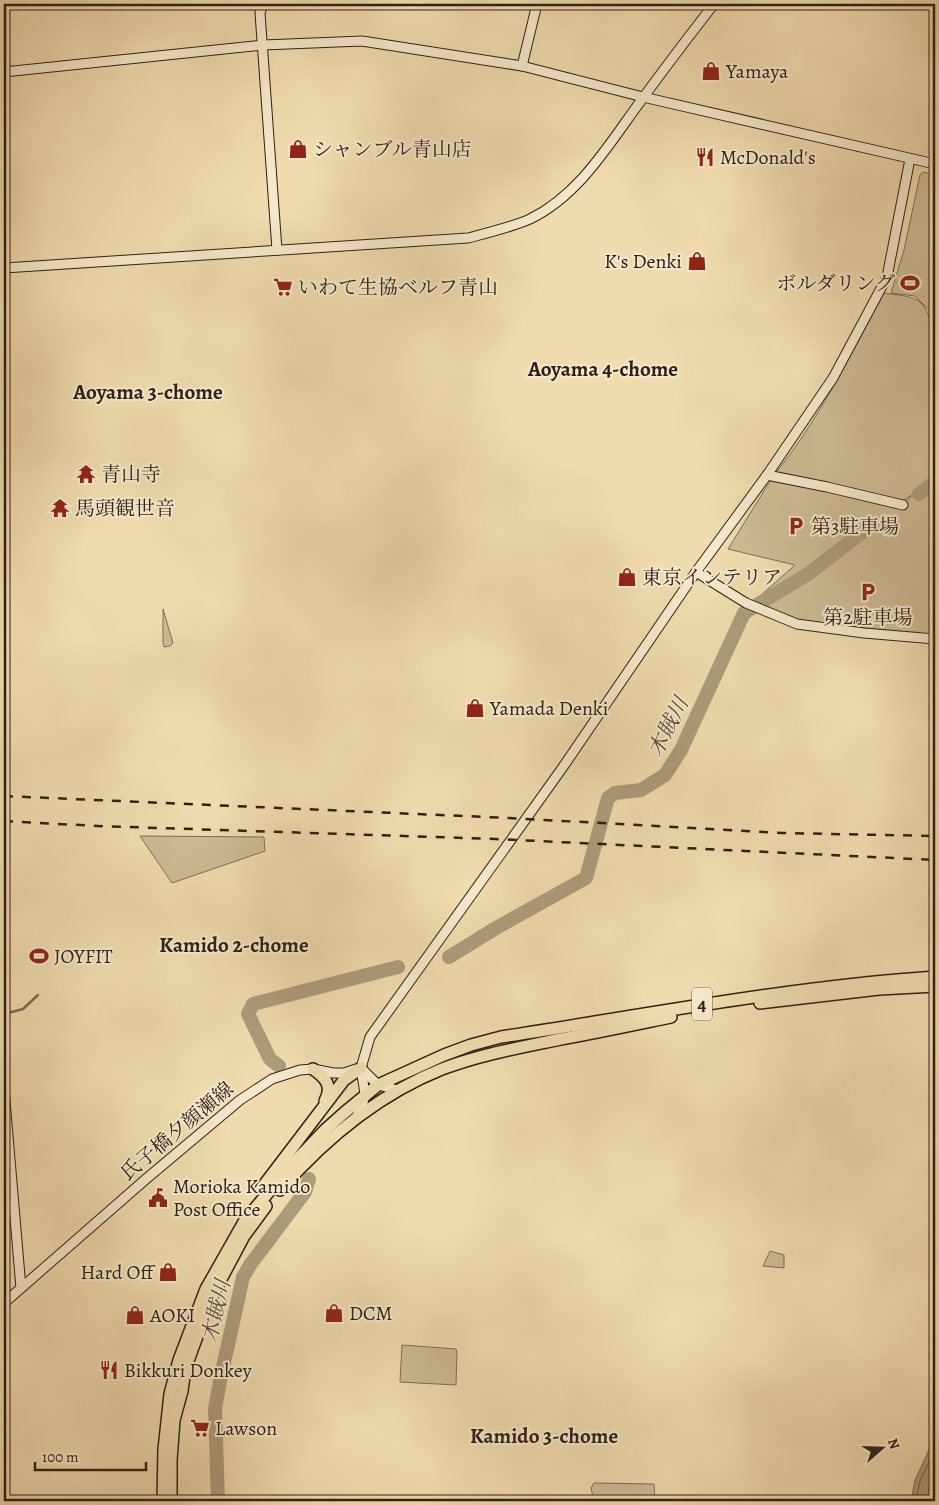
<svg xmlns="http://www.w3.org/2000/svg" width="939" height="1505" font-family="Alegreya,'Noto Serif JP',serif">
  <rect width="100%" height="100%" fill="#efdbad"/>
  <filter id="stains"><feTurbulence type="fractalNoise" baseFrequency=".004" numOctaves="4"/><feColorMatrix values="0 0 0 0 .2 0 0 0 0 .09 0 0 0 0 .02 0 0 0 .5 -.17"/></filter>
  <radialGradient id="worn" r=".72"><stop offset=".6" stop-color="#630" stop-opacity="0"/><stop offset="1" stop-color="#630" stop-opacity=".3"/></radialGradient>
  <!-- green -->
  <g fill="#cebb94" stroke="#7e6e56">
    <polygon points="923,172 935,175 935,331 929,310 915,296 891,293 904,250 920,175"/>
    <path d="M884,293c39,5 40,5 51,43v299l-138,-14 -46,-17 44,-39 -67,-16 44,-71 132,24 28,-20 -28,18 -130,-25c45,-55 76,-120 110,-182z"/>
    <polygon points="163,609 173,643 170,646 164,647 163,643"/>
    <polygon points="140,836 264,837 265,851 172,883"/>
    <polygon points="770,1251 784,1255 784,1268 763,1266"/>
    <polygon points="402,1345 456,1349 457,1352 456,1385 400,1382"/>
    <polygon points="594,1483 654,1484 655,1501 594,1501 591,1488"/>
  </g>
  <!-- water -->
  <polygon fill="#ad9b7b" stroke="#7a6a54" points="935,1437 935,1501 911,1501 915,1480"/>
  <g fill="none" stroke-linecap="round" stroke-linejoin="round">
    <!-- shore -->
    <polyline stroke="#6e5e4a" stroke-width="1" points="916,1501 920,1481 935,1449"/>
    <!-- stream -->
    <polyline stroke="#7a6a54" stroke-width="2.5" points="4,1014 23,1009 38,995"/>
    <!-- river -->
    <g stroke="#ad9b7b" stroke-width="14">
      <polyline points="919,494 935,482"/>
      <polyline points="449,957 496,928 586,878 608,798 615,793 641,790 665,775 681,750 744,613 808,574 869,527"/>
      <polyline points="279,1066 270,1059 248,1014 253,1004 398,967"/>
      <polyline points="218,1501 215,1409 220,1381 243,1277 250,1265 305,1192 309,1179"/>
    </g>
    <!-- secondary casing -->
    <g stroke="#2e2019" stroke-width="11">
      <g id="secondary">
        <polyline points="263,4 260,13 277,250"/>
        <polyline points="522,66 537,4"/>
        <polyline points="4,72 263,45 362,41 522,66 643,97 935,164"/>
        <path d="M4,268l464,-30c19,-5 44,-11 62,-19 51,-25 80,-77 113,-121 23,-32 47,-63 71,-94"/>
        <polyline points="767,475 827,487 903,505"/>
        <polyline points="696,572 746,603 797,624 864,633 935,639"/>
        <polyline points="4,738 4,739"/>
        <polyline points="361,1068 378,1085 398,1090"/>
        <polyline points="4,1089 21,1288"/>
        <polyline points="356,1118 362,1107 365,1094 361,1068 370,1037 563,767 696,572 767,475 833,378 887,277 910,159"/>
        <polyline points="4,1303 146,1179 240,1100 272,1079 300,1070 313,1069 333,1073 344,1073 356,1069"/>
      </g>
    </g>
    <!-- highway casing -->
    <g stroke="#2e2019" stroke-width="14">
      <g id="highway">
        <polyline points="760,1003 879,989 935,986"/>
        <path d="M313,1069c13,9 20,17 12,32"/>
        <polyline points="261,1189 344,1080 361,1068"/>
        <path d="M280,1190c44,-50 99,-96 162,-121 37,-14 75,-21 114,-29 38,-7 76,-15 115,-23"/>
        <path d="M163,1501l1,-52 6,-55 9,-34 27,-71 38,-67 41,-50 40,-42 19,-17 34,-28 66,-30 27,-10 30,-8c144,-22 288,-50 434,-60"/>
        <polyline points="171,1501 171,1460 174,1420 182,1391 185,1369 211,1298 244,1236 266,1206"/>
      </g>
    </g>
    <!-- secondary -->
    <use href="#secondary" stroke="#f5e8ca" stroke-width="9"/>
    <!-- highway -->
    <use href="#highway" stroke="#efdbad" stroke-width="11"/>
    <!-- rail -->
    <g stroke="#2e2019" stroke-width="2.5" stroke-dasharray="9 9" stroke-linecap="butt">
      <polyline points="4,796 509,818 782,833 935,836"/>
      <polyline points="4,821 97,826 496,839 935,860"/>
    </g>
  </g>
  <!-- icons -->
  <defs>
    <g id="shop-bare" transform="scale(1.5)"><path d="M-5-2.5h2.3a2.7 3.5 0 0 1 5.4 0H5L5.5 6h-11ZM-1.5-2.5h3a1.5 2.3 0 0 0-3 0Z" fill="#8f2418" stroke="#f5e8ca" stroke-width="2.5" paint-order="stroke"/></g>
    <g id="restaurant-bare" transform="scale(1.5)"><path d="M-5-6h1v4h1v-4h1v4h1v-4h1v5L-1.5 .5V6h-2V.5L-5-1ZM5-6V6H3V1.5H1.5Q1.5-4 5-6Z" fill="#8f2418" stroke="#f5e8ca" stroke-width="2.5" paint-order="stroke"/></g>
    <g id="stadium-bare" transform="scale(1.5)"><path d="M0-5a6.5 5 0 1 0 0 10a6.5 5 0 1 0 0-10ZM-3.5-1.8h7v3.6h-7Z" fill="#8f2418" stroke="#f5e8ca" stroke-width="2.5" paint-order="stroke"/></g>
    <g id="supermarket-bare" transform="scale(1.5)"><path d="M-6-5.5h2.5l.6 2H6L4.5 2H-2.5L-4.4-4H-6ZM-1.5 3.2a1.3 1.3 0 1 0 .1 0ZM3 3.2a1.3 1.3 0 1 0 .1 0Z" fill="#8f2418" stroke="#f5e8ca" stroke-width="2.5" paint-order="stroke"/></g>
    <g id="temple-bare" transform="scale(1.5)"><path d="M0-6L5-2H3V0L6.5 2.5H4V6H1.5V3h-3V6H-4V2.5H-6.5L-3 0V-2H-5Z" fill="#8f2418" stroke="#f5e8ca" stroke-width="2.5" paint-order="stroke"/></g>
    <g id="parking-bare" transform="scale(1.5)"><path d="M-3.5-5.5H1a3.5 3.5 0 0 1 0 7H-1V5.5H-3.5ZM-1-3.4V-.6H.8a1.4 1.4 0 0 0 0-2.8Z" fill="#8f2418" stroke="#f5e8ca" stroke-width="2.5" paint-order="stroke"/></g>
    <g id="civic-bare" transform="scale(1.5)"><path d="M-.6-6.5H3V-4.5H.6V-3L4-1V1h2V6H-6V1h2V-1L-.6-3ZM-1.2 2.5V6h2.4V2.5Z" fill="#8f2418" stroke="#f5e8ca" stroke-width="2.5" paint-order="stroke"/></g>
  </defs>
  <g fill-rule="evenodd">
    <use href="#shop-bare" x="711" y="71"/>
    <use href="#shop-bare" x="298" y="149"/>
    <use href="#restaurant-bare" x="705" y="157"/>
    <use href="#shop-bare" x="697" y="261"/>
    <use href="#stadium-bare" x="910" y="283"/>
    <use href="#supermarket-bare" x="283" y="287"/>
    <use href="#temple-bare" x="86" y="474"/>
    <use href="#temple-bare" x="60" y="508"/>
    <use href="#parking-bare" x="796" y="526"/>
    <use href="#shop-bare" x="627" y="577"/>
    <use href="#parking-bare" x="868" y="592"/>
    <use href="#shop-bare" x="475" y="708"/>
    <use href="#stadium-bare" x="39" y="956"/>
    <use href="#civic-bare" x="158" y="1198"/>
    <use href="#shop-bare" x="168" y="1272"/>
    <use href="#shop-bare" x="334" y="1313"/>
    <use href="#shop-bare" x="135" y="1315"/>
    <use href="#restaurant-bare" x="109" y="1370"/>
    <use href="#supermarket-bare" x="200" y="1428"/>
  </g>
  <g text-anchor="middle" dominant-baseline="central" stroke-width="4" stroke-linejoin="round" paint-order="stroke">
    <!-- shield labels -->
    <rect fill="#f5e8ca" stroke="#6a5c4e" stroke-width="1" x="692" y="987.5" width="20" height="33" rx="4"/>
    <g font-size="19" font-weight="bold" fill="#2e2019">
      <text x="702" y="1004">4</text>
    </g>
    <!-- poi labels -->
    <g font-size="20" fill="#2e2019" stroke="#f5e8ca" text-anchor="start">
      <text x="726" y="71">Yamaya</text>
      <text x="313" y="149">シャンブル青山店</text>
      <text x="720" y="157">McDonald's</text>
      <text x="682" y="261" text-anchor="end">K's Denki</text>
      <text x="895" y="283" text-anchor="end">ボルダリング</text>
      <text x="298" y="287">いわて生協ベルフ青山</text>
      <text x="101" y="474">青山寺</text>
      <text x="75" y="508">馬頭観世音</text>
      <text x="811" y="526">第3駐車場</text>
      <text x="642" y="577">東京インテリア</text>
      <text x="868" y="617" text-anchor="middle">第2駐車場</text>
      <text x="490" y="708">Yamada Denki</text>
      <text x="54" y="956">JOYFIT</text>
      <text x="173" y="1186">Morioka Kamido<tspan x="173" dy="23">Post Office</tspan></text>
      <text x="153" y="1272" text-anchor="end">Hard Off</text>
      <text x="349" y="1313">DCM</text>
      <text x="150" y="1315">AOKI</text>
      <text x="124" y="1370">Bikkuri Donkey</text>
      <text x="215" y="1428">Lawson</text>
    </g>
    <!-- street labels -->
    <g font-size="20" fill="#2e2019" stroke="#f5e8ca">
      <text transform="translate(177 1131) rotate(-40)">氏子橋夕顔瀬線</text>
    </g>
    <!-- neighbourhood labels -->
    <g font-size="21" font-weight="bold" fill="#2e2019" stroke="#f5e8ca">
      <text x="603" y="369">Aoyama 4-chome</text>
      <text x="148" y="392">Aoyama 3-chome</text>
      <text x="234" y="945">Kamido 2-chome</text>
      <text x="544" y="1436">Kamido 3-chome</text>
    </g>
    <!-- water labels -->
    <g font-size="21" font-style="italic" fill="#5a4b3b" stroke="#f5e8ca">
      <text transform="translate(668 727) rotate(-63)">木賊川</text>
      <text transform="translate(216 1311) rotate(-77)">木賊川</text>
    </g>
  </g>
  <!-- margin -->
  <rect width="939" height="1505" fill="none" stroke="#efdbad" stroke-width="20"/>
  <rect x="5" y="5" width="929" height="1495" fill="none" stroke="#2e2019" stroke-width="2.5"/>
  <rect x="10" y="10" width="919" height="1485" fill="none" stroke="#2e2019"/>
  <!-- north arrow -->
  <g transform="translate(882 1448) rotate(70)" stroke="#f5e8ca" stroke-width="4" paint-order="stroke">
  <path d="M0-4L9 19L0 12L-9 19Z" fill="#2e2019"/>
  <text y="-8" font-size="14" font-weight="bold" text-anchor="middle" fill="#2e2019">N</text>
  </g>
  <!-- scale -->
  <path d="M35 1462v8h111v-8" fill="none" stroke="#2e2019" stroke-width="2.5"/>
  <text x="42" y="1462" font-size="15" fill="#2e2019" stroke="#f5e8ca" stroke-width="4" paint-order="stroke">100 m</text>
  <rect width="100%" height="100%" filter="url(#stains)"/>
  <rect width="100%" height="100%" fill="url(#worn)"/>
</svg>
